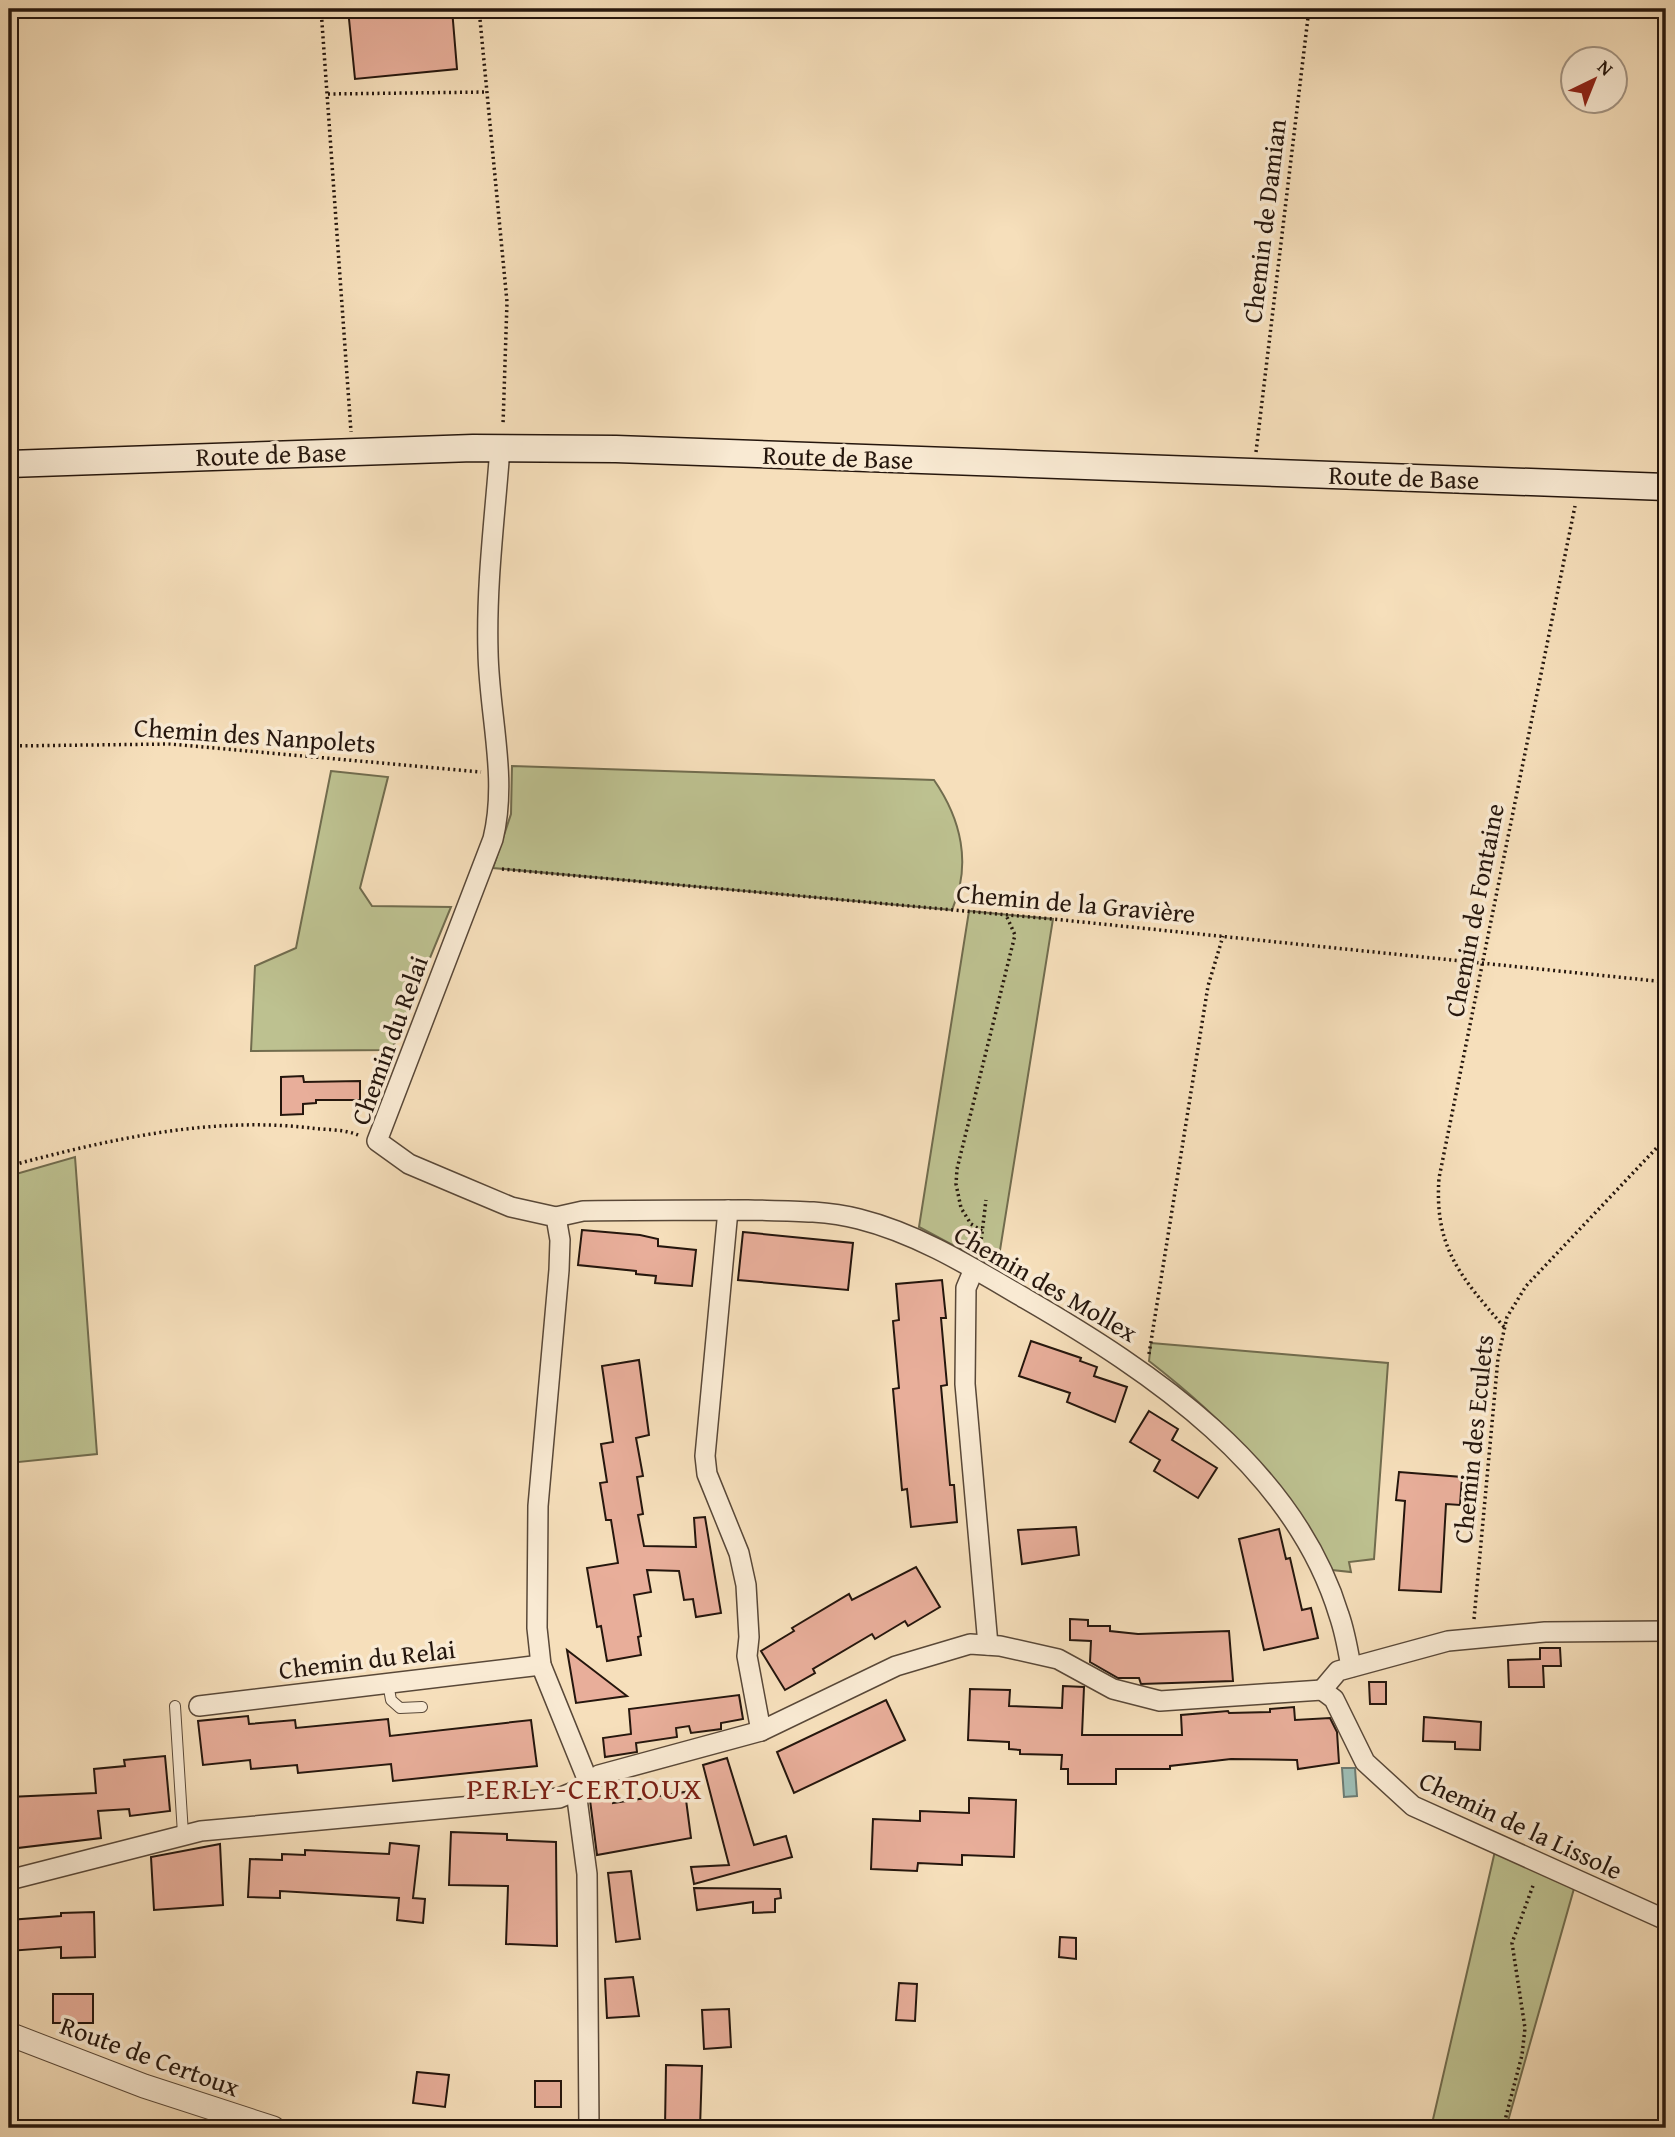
<svg xmlns="http://www.w3.org/2000/svg" width="1675" height="2137" font-family="'Gentium Book Plus',serif">
  <rect width="100%" height="100%" fill="#f6dfbb"/>
  <filter id="stains"><feTurbulence type="fractalNoise" baseFrequency=".00286" numOctaves="4"/><feColorMatrix values="0 0 0 0 .2 0 0 0 0 .09 0 0 0 0 .02 0 0 0 .5 -.17"/></filter>
  <radialGradient id="worn" r=".72"><stop offset=".6" stop-color="#630" stop-opacity="0"/><stop offset="1" stop-color="#630" stop-opacity=".3"/></radialGradient>
  <!-- green -->
  <g fill="#bdc190" stroke="#716c4e" stroke-width="2">
    <path d="M512,766l422,14c27,39 38,84 18,130l-459,-42 18,-54z"/>
    <polygon points="331,771 388,777 360,888 372,906 451,907 392,1050 251,1051 255,966 296,948"/>
    <polygon points="969,911 1053,919 997,1269 919,1227"/>
    <polygon points="75,1157 97,1454 9,1463 9,1176"/>
    <path d="M1151,1343l237,20 -14,196 -25,3 2,10 -19,-2c-44,-85 -108,-151 -183,-209z"/>
    <polygon points="1495,1851 1575,1885 1506,2128 1431,2128"/>
  </g>
  <!-- water -->
  <polygon fill="#9dbcb3" stroke="#6d7a71" stroke-width="2" points="1342,1768 1355,1768 1357,1796 1344,1797"/>
  <!-- building -->
  <g fill="#e8ae9a" stroke="#25160d" stroke-width="2">
    <polygon points="348,9 452,9 457,69 355,79"/>
    <polygon points="303,1076 304,1082 360,1081 360,1100 316,1100 316,1103 303,1104 303,1114 281,1115 281,1077"/>
    <polygon points="582,1230 640,1235 658,1239 658,1246 696,1250 692,1286 655,1283 656,1276 636,1274 636,1271 578,1265"/>
    <polygon points="743,1232 853,1243 848,1290 738,1280"/>
    <polygon points="942,1280 946,1318 941,1318 947,1385 941,1386 950,1485 954,1485 957,1522 911,1527 907,1489 902,1490 893,1389 899,1388 893,1321 899,1320 896,1284"/>
    <polygon points="1031,1341 1081,1358 1080,1361 1097,1367 1094,1376 1127,1387 1115,1422 1067,1402 1070,1393 1019,1376"/>
    <polygon points="639,1360 649,1435 636,1438 643,1476 637,1477 643,1514 638,1515 644,1546 696,1547 694,1518 705,1517 721,1613 696,1617 693,1599 684,1600 679,1571 647,1570 651,1592 634,1595 641,1636 638,1637 641,1655 607,1661 601,1626 597,1627 587,1568 618,1563 611,1520 606,1520 600,1483 607,1482 601,1444 613,1442 602,1366"/>
    <polygon points="1149,1411 1178,1429 1172,1440 1217,1468 1198,1498 1154,1471 1160,1460 1130,1442"/>
    <polygon points="1399,1472 1462,1477 1460,1505 1446,1504 1441,1592 1399,1590 1405,1501 1396,1500"/>
    <polygon points="1076,1527 1079,1555 1022,1564 1018,1530"/>
    <polygon points="1279,1529 1286,1559 1290,1558 1302,1610 1311,1608 1318,1638 1264,1650 1239,1539"/>
    <polygon points="916,1567 940,1607 908,1626 905,1621 875,1639 872,1634 813,1669 815,1673 785,1690 761,1651 794,1631 792,1628 849,1594 852,1600"/>
    <polygon points="1070,1619 1088,1620 1088,1626 1110,1626 1110,1631 1138,1634 1229,1631 1233,1681 1141,1684 1139,1678 1118,1678 1090,1662 1091,1641 1070,1640"/>
    <polygon points="1540,1648 1560,1648 1561,1666 1543,1666 1544,1687 1509,1687 1508,1660 1540,1659"/>
    <polygon points="567,1650 627,1696 576,1703"/>
    <polygon points="1369,1682 1386,1682 1386,1704 1370,1704"/>
    <polygon points="1063,1686 1084,1687 1082,1735 1182,1735 1181,1715 1228,1711 1229,1713 1270,1712 1270,1709 1294,1707 1295,1720 1330,1718 1337,1732 1339,1763 1298,1769 1297,1760 1231,1759 1170,1766 1170,1769 1116,1769 1116,1784 1068,1784 1068,1769 1061,1769 1062,1755 1020,1754 1020,1750 1009,1749 1009,1742 968,1740 970,1689 1010,1690 1009,1706 1062,1708"/>
    <polygon points="739,1695 743,1719 721,1723 721,1729 691,1733 689,1726 676,1728 677,1737 636,1743 637,1752 605,1757 603,1738 631,1734 629,1709"/>
    <polygon points="886,1700 905,1740 794,1793 777,1752"/>
    <polygon points="248,1716 249,1724 295,1720 296,1728 388,1719 390,1736 531,1720 537,1766 393,1781 391,1764 298,1773 297,1765 251,1769 250,1760 203,1765 198,1721"/>
    <polygon points="1424,1717 1481,1722 1480,1750 1455,1749 1455,1742 1423,1741"/>
    <polygon points="165,1756 170,1811 130,1816 129,1809 98,1811 101,1838 9,1849 9,1797 96,1793 94,1769 125,1766 124,1760"/>
    <polygon points="727,1758 754,1845 786,1836 792,1857 694,1884 691,1867 729,1865 703,1765"/>
    <polygon points="685,1792 691,1838 597,1855 590,1800 613,1797 613,1803"/>
    <polygon points="969,1798 1016,1800 1014,1857 962,1855 962,1865 918,1863 917,1871 871,1869 873,1819 920,1821 920,1811 969,1813"/>
    <polygon points="451,1832 507,1834 507,1840 556,1842 557,1946 506,1944 508,1886 449,1885"/>
    <polygon points="390,1843 419,1846 413,1898 425,1899 423,1923 397,1920 399,1898 280,1891 280,1898 248,1897 250,1859 282,1860 282,1854 305,1855 305,1850 389,1854"/>
    <polygon points="220,1844 223,1905 154,1910 151,1857"/>
    <polygon points="631,1871 640,1939 616,1942 608,1873"/>
    <polygon points="694,1888 780,1889 781,1898 775,1899 775,1912 753,1913 753,1902 697,1910"/>
    <polygon points="94,1912 95,1957 61,1958 61,1947 9,1951 9,1920 61,1916 61,1913"/>
    <polygon points="1060,1937 1076,1938 1076,1959 1059,1957"/>
    <polygon points="633,1977 639,2016 607,2018 605,1979"/>
    <polygon points="899,1983 917,1984 915,2021 896,2020"/>
    <rect x="53" y="1994" width="40" height="29"/>
    <polygon points="729,2009 731,2047 704,2049 702,2010"/>
    <polygon points="666,2065 702,2066 700,2128 665,2128"/>
    <polygon points="417,2072 449,2075 445,2107 413,2103"/>
    <rect x="535" y="2081" width="26" height="26"/>
  </g>
  <g fill="none" stroke-linecap="round" stroke-linejoin="round">
    <!-- service casing -->
    <g stroke="#594838" stroke-width="12">
      <g id="service">
        <polyline points="388,1683 391,1700 400,1708 422,1707"/>
        <polyline points="175,1706 183,1834"/>
      </g>
    </g>
    <!-- minor casing -->
    <g stroke="#594838" stroke-width="22">
      <g id="minor">
        <path d="M500,448c-5,68 -14,136 -12,204 1,62 20,126 5,187l-116,302 32,23 52,22 50,21 45,10 4,23 -1,30 -21,236 -1,122 4,37 47,116"/>
        <polyline points="728,1210 705,1456 707,1474 739,1553 746,1585 749,1637 747,1656 761,1731"/>
        <path d="M556,1217l27,-6c55,-1 110,-1 165,-1 37,1 75,0 111,9 60,15 114,49 167,80 126,73 268,168 313,316 6,17 9,35 12,52"/>
        <polyline points="974,1269 966,1288 965,1384 988,1645"/>
        <polyline points="1322,1690 1334,1699 1365,1762 1413,1806 1666,1920"/>
        <polyline points="1322,1690 1338,1671 1448,1641 1545,1632 1666,1631"/>
        <polyline points="199,1706 541,1665"/>
        <polyline points="576,1791 587,1874 589,2128"/>
        <polyline points="9,1880 201,1831 559,1798 576,1791 599,1775 761,1731 896,1666 970,1644 1000,1646 1058,1659 1113,1689 1160,1701 1322,1690"/>
      </g>
    </g>
    <!-- tertiary casing -->
    <g stroke="#594838" stroke-width="25">
      <polyline id="tertiary" points="9,2034 144,2086 273,2128"/>
    </g>
    <!-- secondary casing -->
    <g stroke="#25160d" stroke-width="29">
      <polyline id="secondary" points="9,464 473,448 616,449 1666,487"/>
    </g>
    <!-- path -->
    <g stroke="#25160d" stroke-width="3.5" stroke-dasharray="2 3.5" stroke-linecap="butt">
      <polyline points="321,9 351,432"/>
      <polyline points="479,9 507,302 503,425"/>
      <polyline points="328,94 487,92"/>
      <polyline points="1256,452 1309,9"/>
      <polyline points="9,746 170,744 481,772"/>
      <polyline points="502,869 1053,919 1666,982"/>
      <path d="M9,1166c98,-26 200,-50 302,-38 15,2 33,1 47,7"/>
      <polyline points="982,1231 971,1224 961,1208 956,1184 957,1169 1015,935 1006,915"/>
      <polyline points="980,1250 986,1200"/>
      <path d="M1504,1327c-43,-50 -70,-79 -65,-149l136,-672"/>
      <polyline points="1149,1354 1208,986 1223,936"/>
      <polyline points="1474,1619 1498,1358 1507,1317 1526,1286 1666,1138"/>
      <polyline points="120,2128 162,2125"/>
      <polyline points="1503,2128 1522,2055 1525,2028 1512,1943 1534,1883"/>
    </g>
    <!-- service -->
    <use href="#service" stroke="#f9ead3" stroke-width="10"/>
    <!-- minor -->
    <use href="#minor" stroke="#f9ead3" stroke-width="19"/>
    <!-- tertiary -->
    <use href="#tertiary" stroke="#f9ead3" stroke-width="23"/>
    <!-- secondary -->
    <use href="#secondary" stroke="#f9ead3" stroke-width="26"/>
  </g>
  <g text-anchor="middle" dominant-baseline="central" stroke-width="7" stroke-linejoin="round" paint-order="stroke">
    <!-- street labels -->
    <g font-size="26" fill="#25160d" stroke="#f9ead3">
      <text transform="translate(1264 221) rotate(-83)">Chemin de Damian</text>
      <text transform="translate(271 454) rotate(-2)">Route de Base</text>
      <text transform="translate(838 457) rotate(2)">Route de Base</text>
      <text transform="translate(1404 477) rotate(2)">Route de Base</text>
      <text transform="translate(255 735) rotate(4)">Chemin des Nanpolets</text>
      <text transform="translate(1076 903) rotate(5)">Chemin de la Gravière</text>
      <text transform="translate(1474 910) rotate(-79)">Chemin de Fontaine</text>
      <text transform="translate(389 1040) rotate(-70)">Chemin du Relai</text>
      <text transform="translate(1046 1283) rotate(30)">Chemin des Mollex</text>
      <text transform="translate(1473 1439) rotate(-84)">Chemin des Eculets</text>
      <text transform="translate(367 1659) rotate(-7)">Chemin du Relai</text>
      <text transform="translate(1521 1825) rotate(25)">Chemin de la Lissole</text>
      <text transform="translate(150 2056) rotate(20)">Route de Certoux</text>
    </g>
    <!-- quarter labels -->
    <g font-size="30" letter-spacing="2" fill="#7a1f14" stroke="#f9ead3">
      <text x="585" y="1788">PERLY-CERTOUX</text>
    </g>
  </g>
  <!-- margin -->
  <rect width="1675" height="2137" fill="none" stroke="#f6dfbb" stroke-width="35"/>
  <rect x="10" y="10" width="1654" height="2116" fill="none" stroke="#25160d" stroke-width="3.5"/>
  <rect x="18" y="18" width="1640" height="2102" fill="none" stroke="#25160d" stroke-width="2"/>
  <!-- north arrow -->
  <g transform="translate(1594 80) rotate(43)"><circle r="33" fill="#f9ead3" stroke="#a49584" stroke-width="2"/>
  <path d="M0-5L12 26L0 18L-12 26Z" fill="#8f2418"/>
  <text y="-10" font-size="19" font-weight="bold" text-anchor="middle" fill="#25160d">N</text>
  </g>
  <rect width="100%" height="100%" filter="url(#stains)"/>
  <rect width="100%" height="100%" fill="url(#worn)"/>
</svg>
